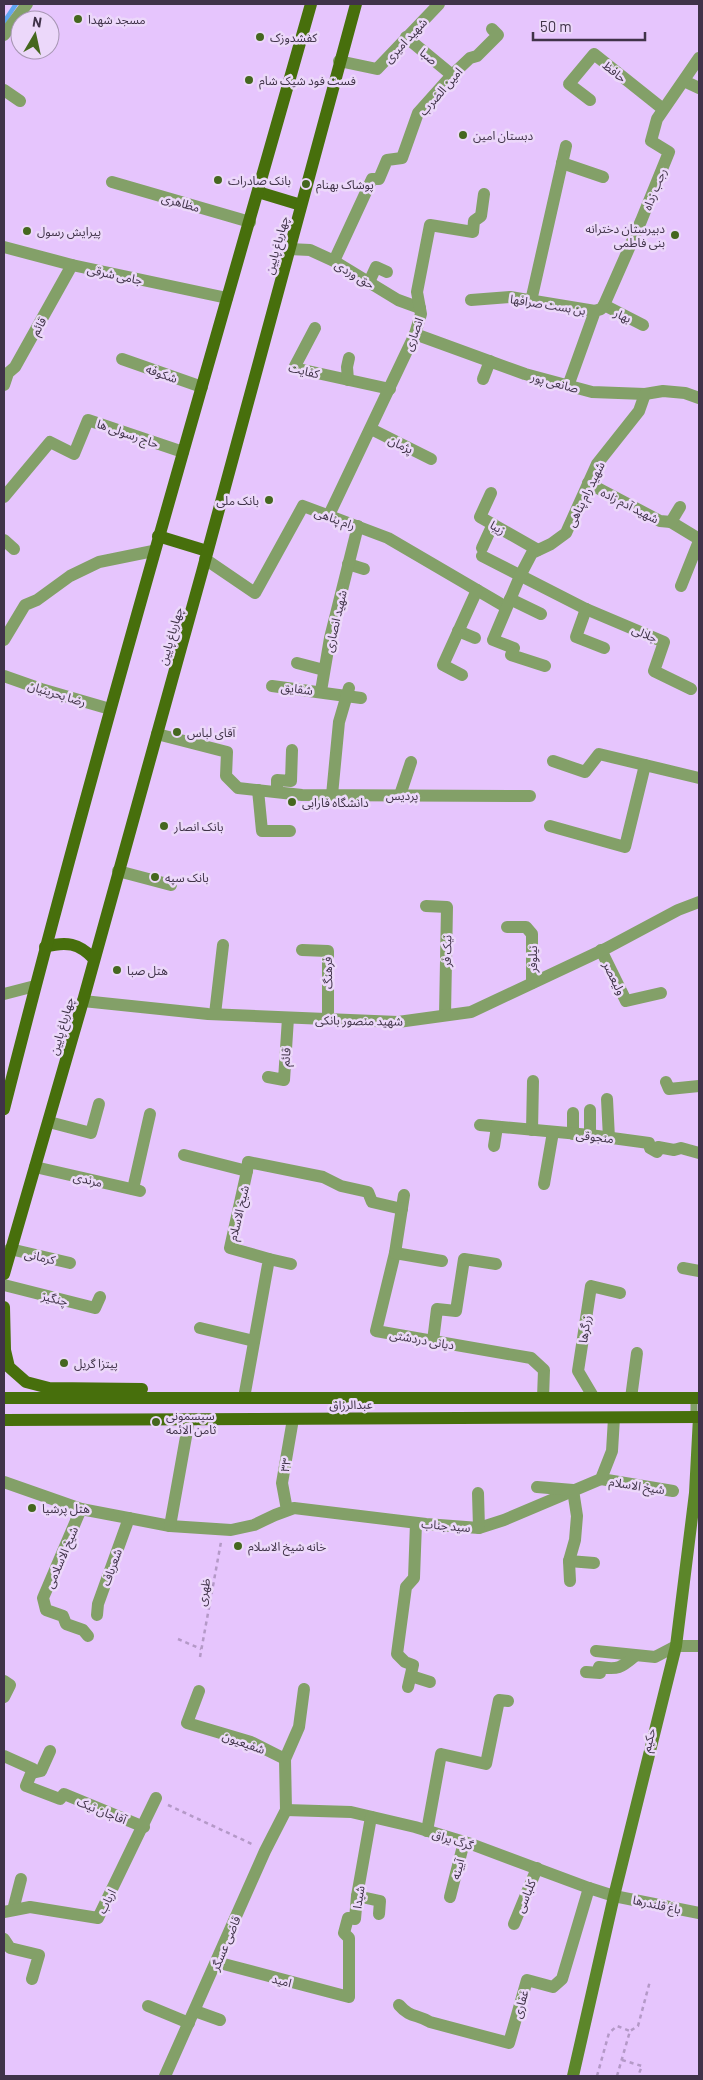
<svg xmlns="http://www.w3.org/2000/svg" width="703" height="2080" font-family="Barlow,'Noto Sans Arabic',sans-serif">
  <rect width="100%" height="100%" fill="#e6c5fd"/>
  <g fill="none" stroke-linecap="round" stroke-linejoin="round">
    <!-- stream -->
    <polyline stroke="#60a7f1" stroke-width="4.5" points="4,22 16,4"/>
    <!-- path -->
    <g stroke="#b499c7" stroke-width="2.5" stroke-dasharray="4 4" stroke-linecap="butt">
      <polyline points="178,1639 201,1649"/>
      <polyline points="200,1657 221,1542"/>
      <polyline points="168,1805 254,1845"/>
      <polyline points="622,2060 642,2066 638,2076"/>
      <polyline points="597,2076 609,2033 617,2026 630,2031"/>
      <polyline points="617,2076 630,2031 638,2026 650,1981"/>
    </g>
    <!-- service -->
    <polyline stroke="#83a068" stroke-width="7" points="694,1398 694,1419"/>
    <!-- minor -->
    <g stroke="#83a068" stroke-width="12">
      <polyline points="4,35 27,4"/>
      <polyline points="406,37 452,75"/>
      <polyline points="339,61 377,69 439,4"/>
      <polyline points="684,81 699,88"/>
      <polyline points="4,90 20,101"/>
      <polyline points="590,100 569,84 594,54 663,109"/>
      <polyline points="562,163 603,177"/>
      <polyline points="112,182 250,222"/>
      <polyline points="289,249 310,250 334,261 398,300 420,308"/>
      <polyline points="334,261 372,179 379,179 387,160 402,158 418,113 452,75 470,58 477,56 498,35 492,29"/>
      <polyline points="369,282 376,267 387,272"/>
      <polyline points="471,300 510,297 595,311"/>
      <polyline points="531,301 566,146"/>
      <polyline points="604,305 643,325"/>
      <polyline points="315,328 294,368 390,389"/>
      <polyline points="415,334 525,374 592,392 645,394 663,391 685,393 699,398"/>
      <polyline points="122,359 202,387"/>
      <polyline points="483,379 490,361"/>
      <polyline points="348,380 347,367 349,358"/>
      <polyline points="4,385 8,373 15,367 72,265"/>
      <polyline points="568,386 595,311 601,309 604,305 641,221 669,152 651,141 657,119 699,58"/>
      <polyline points="371,429 431,459"/>
      <polyline points="588,483 660,521 671,522 699,539"/>
      <polyline points="491,493 480,517 538,550"/>
      <polyline points="4,497 50,442 74,454 88,420 183,452"/>
      <polyline points="329,515 415,334 421,314 417,292 430,225 473,232 474,221 481,216 484,194"/>
      <polyline points="671,522 680,507"/>
      <polyline points="4,540 14,549"/>
      <polyline points="482,548 493,524"/>
      <polyline points="482,556 586,609 664,642 654,671 691,689"/>
      <polyline points="205,559 255,593 303,506 388,538 506,607"/>
      <polyline points="348,564 364,569"/>
      <polyline points="681,586 699,541"/>
      <polyline points="510,599 541,614"/>
      <polyline points="586,609 576,637 604,648"/>
      <polyline points="458,631 475,638"/>
      <polyline points="4,640 25,605 37,600 70,576 99,562 153,551"/>
      <polyline points="297,663 324,670"/>
      <polyline points="545,666 511,655 514,648 493,640 520,576 532,553 551,544 566,533 597,464 639,411 645,394"/>
      <polyline points="462,675 443,665 477,590"/>
      <polyline points="4,676 41,689 110,709"/>
      <polyline points="272,686 361,698"/>
      <polyline points="321,691 330,638 358,526"/>
      <polyline points="157,734 227,752 226,776 238,788 302,795 530,796"/>
      <polyline points="553,761 585,772 599,754 699,778"/>
      <polyline points="258,790 262,831 290,831"/>
      <polyline points="277,792 277,780 291,781 292,750"/>
      <polyline points="332,795 339,722 349,688"/>
      <polyline points="400,795 411,762"/>
      <polyline points="550,826 625,847 645,765"/>
      <polyline points="118,871 171,885"/>
      <polyline points="426,906 447,907 445,1015"/>
      <polyline points="507,927 526,927 532,934 532,983"/>
      <polyline points="302,950 328,951 328,1020"/>
      <polyline points="601,950 626,1001 661,993"/>
      <polyline points="4,994 35,986"/>
      <polyline points="215,1014 223,945"/>
      <polyline points="268,1077 284,1080 288,1018"/>
      <polyline points="666,1082 669,1089 699,1086"/>
      <polyline points="607,1099 609,1138"/>
      <polyline points="573,1113 573,1134"/>
      <polyline points="49,1122 91,1133 99,1104"/>
      <polyline points="480,1125 590,1135 649,1143 650,1148 657,1152 658,1147 674,1150 681,1148 699,1153"/>
      <polyline points="532,1130 533,1081"/>
      <polyline points="590,1135 590,1110"/>
      <polyline points="494,1146 497,1127"/>
      <polyline points="184,1155 247,1171"/>
      <polyline points="35,1167 140,1191"/>
      <polyline points="544,1184 553,1132"/>
      <polyline points="133,1189 150,1114"/>
      <polyline points="404,1195 395,1253 376,1331 531,1358 544,1370 543,1398"/>
      <polyline points="10,1249 70,1263"/>
      <polyline points="395,1253 442,1261"/>
      <polyline points="269,1259 291,1264"/>
      <polyline points="683,1268 699,1271"/>
      <polyline points="4,1285 95,1308 100,1297"/>
      <polyline points="200,1328 254,1341"/>
      <polyline points="433,1341 437,1309 456,1311 464,1259 496,1264"/>
      <polyline points="244,1398 269,1259 230,1248 247,1171 248,1162 323,1177 341,1186 368,1192 372,1202 402,1209"/>
      <polyline points="594,1398 578,1371 591,1286 620,1293"/>
      <polyline points="631,1398 637,1353"/>
      <polyline points="601,1479 673,1491"/>
      <polyline points="4,1482 81,1509 170,1526 231,1530 254,1525 275,1515 294,1508 426,1524 479,1528 504,1520 601,1479 612,1451 614,1418"/>
      <polyline points="537,1487 573,1490 577,1516 575,1540 569,1561 570,1581"/>
      <polyline points="478,1493 479,1528"/>
      <polyline points="81,1509 43,1598 46,1610 63,1616 66,1624 83,1630 88,1636"/>
      <polyline points="287,1510 282,1483 293,1419"/>
      <polyline points="170,1526 189,1420"/>
      <polyline points="569,1561 594,1563"/>
      <polyline points="97,1615 98,1604 129,1518"/>
      <polyline points="596,1651 655,1657 676,1646 699,1646"/>
      <path d="M586,1672l14,1 -1,-6c19,3 22,1 36,-11"/>
      <polyline points="411,1676 430,1682"/>
      <polyline points="4,1681 10,1685 4,1697"/>
      <polyline points="408,1687 413,1665 405,1662 397,1654 406,1587 414,1578 416,1523"/>
      <polyline points="4,1756 33,1769 26,1786 60,1799 64,1794 144,1827"/>
      <polyline points="285,1759 299,1727 304,1689"/>
      <polyline points="32,1773 41,1771 50,1751"/>
      <polyline points="286,1810 351,1812 415,1827 471,1844 589,1888 614,1896 699,1913"/>
      <polyline points="427,1831 441,1754 486,1764 499,1700 508,1701"/>
      <polyline points="357,1896 380,1901 379,1914"/>
      <polyline points="450,1897 464,1842"/>
      <polyline points="13,1910 21,1879"/>
      <polyline points="4,1912 30,1907 98,1918 156,1798"/>
      <polyline points="514,1924 537,1868"/>
      <polyline points="4,1939 10,1948 39,1955 32,1979"/>
      <polyline points="216,1962 349,1997 349,1938 344,1933 348,1918 355,1919 357,1896 371,1817"/>
      <path d="M399,2005c11,13 18,9 31,17l79,21 18,-63 26,7 9,-8 27,-91"/>
      <polyline points="148,2006 189,2023"/>
      <polyline points="195,2011 220,2020"/>
      <polyline points="165,2076 265,1851 286,1810 285,1759 251,1742 187,1723 199,1691"/>
    </g>
    <!-- tertiary -->
    <g stroke="#83a068" stroke-width="12">
      <polyline points="4,247 72,265 227,298"/>
      <polyline points="83,1001 208,1014 398,1022 471,1012 605,949 678,910 699,902"/>
    </g>
    <!-- secondary -->
    <polyline stroke="#5c862a" stroke-width="12" points="573,2076 614,1896 676,1646 695,1493 699,1417"/>
    <!-- primary -->
    <g stroke="#476f0c" stroke-width="12">
      <polyline points="258,192 301,205"/>
      <polyline points="158,536 207,551"/>
      <path d="M45,947c21,-6 34,-4 49,12"/>
      <path d="M4,1109c94,-371 203,-737 307,-1105"/>
      <polyline points="4,1274 83,1001 202,572 356,4"/>
      <polyline points="4,1307 5,1350 9,1367 26,1382 49,1388 142,1389"/>
      <polyline points="4,1398 699,1398"/>
      <polyline points="4,1420 699,1417"/>
    </g>
  </g>
  <!-- markers -->
  <g fill="#45671e" stroke="#ecd8fa" stroke-width="2">
    <circle cx="78" cy="19" r="5"/>
    <circle cx="260" cy="37" r="5"/>
    <circle cx="249" cy="80" r="5"/>
    <circle cx="463" cy="135" r="5"/>
    <circle cx="218" cy="180" r="5"/>
    <circle cx="306" cy="184" r="5"/>
    <circle cx="27" cy="231" r="5"/>
    <circle cx="675" cy="235" r="5"/>
    <circle cx="269" cy="500" r="5"/>
    <circle cx="177" cy="732" r="5"/>
    <circle cx="292" cy="802" r="5"/>
    <circle cx="164" cy="826" r="5"/>
    <circle cx="155" cy="877" r="5"/>
    <circle cx="117" cy="970" r="5"/>
    <circle cx="64" cy="1363" r="5"/>
    <circle cx="156" cy="1422" r="5"/>
    <circle cx="32" cy="1508" r="5"/>
    <circle cx="238" cy="1546" r="5"/>
  </g>
  <g text-anchor="middle" dominant-baseline="central" stroke-width="5" stroke-linejoin="round" paint-order="stroke">
    <!-- poi labels -->
    <g font-size="12" fill="#403349" stroke="#ecd8fa" text-anchor="start">
      <text x="88" y="19">مسجد شهدا</text>
      <text x="270" y="37">کفشدوزک</text>
      <text x="259" y="80">فست فود شیک شام</text>
      <text x="473" y="135">دبستان امین</text>
      <text x="228" y="180">بانک صادرات</text>
      <text x="316" y="184">پوشاک بهنام</text>
      <text x="665" y="228" text-anchor="end">دبیرستان دخترانه<tspan x="665" dy="14">بنی فاطمی</tspan></text>
      <text x="37" y="231">پیرایش رسول</text>
      <text x="259" y="500" text-anchor="end">بانک ملی</text>
      <text x="187" y="732">آقای لباس</text>
      <text x="302" y="802">دانشگاه فارابی</text>
      <text x="174" y="826">بانک انصار</text>
      <text x="165" y="877">بانک سپه</text>
      <text x="127" y="970">هتل صبا</text>
      <text x="74" y="1363">پیتزا گریل</text>
      <text x="166" y="1415">سیسمونی<tspan x="166" dy="14">ثامن الائمه</tspan></text>
      <text x="42" y="1508">هتل پرشیا</text>
      <text x="248" y="1546">خانه شیخ الاسلام</text>
    </g>
    <!-- street labels -->
    <g font-size="12" fill="#403349" stroke="#ecd8fa">
      <text transform="translate(405 40) rotate(-47)">شهید امیری</text>
      <text transform="translate(429 56) rotate(39)">صبا</text>
      <text transform="translate(615 71) rotate(39)">حافظ</text>
      <text transform="translate(440 91) rotate(-49)">امین الضرب</text>
      <text transform="translate(654 189) rotate(-68)">رجب زداه</text>
      <text transform="translate(181 202) rotate(16)">مظاهری</text>
      <text transform="translate(276 245) rotate(-75)">چهارباغ پایین</text>
      <text transform="translate(115 274) rotate(12)">جامی شرقی</text>
      <text transform="translate(355 274) rotate(31)">حق وردی</text>
      <text transform="translate(548 304) rotate(9)">بن بست صرافها</text>
      <text transform="translate(623 315) rotate(26)">بهار</text>
      <text transform="translate(38 326) rotate(-61)">قائم</text>
      <text transform="translate(413 334) rotate(-70)">انصاری</text>
      <text transform="translate(304 370) rotate(13)">کفایت</text>
      <text transform="translate(162 373) rotate(20)">شکوفه</text>
      <text transform="translate(555 382) rotate(15)">صانعی پور</text>
      <text transform="translate(128 433) rotate(19)">حاج رسولی ها</text>
      <text transform="translate(401 444) rotate(26)">پژمان</text>
      <text transform="translate(585 494) rotate(-64)">شهید رام پناهی</text>
      <text transform="translate(630 505) rotate(27)">شهید آدم زاده</text>
      <text transform="translate(335 518) rotate(20)">رام پناهی</text>
      <text transform="translate(498 527) rotate(30)">زیبا</text>
      <text transform="translate(335 621) rotate(-77)">شهید انصاری</text>
      <text transform="translate(645 633) rotate(23)">جلالی</text>
      <text transform="translate(170 636) rotate(-74)">چهارباغ پایین</text>
      <text transform="translate(297 688) rotate(7)">شقایق</text>
      <text transform="translate(57 693) rotate(17)">رضا بحرینیان</text>
      <text x="402" y="795">پردیس</text>
      <text transform="translate(446 951) rotate(-89)">نیک فر</text>
      <text transform="translate(532 959) rotate(-90)">نیلوفر</text>
      <text transform="translate(327 973) rotate(-91)">فرهنگ</text>
      <text transform="translate(615 978) rotate(64)">ولیعصر</text>
      <text transform="translate(359 1020) rotate(1)">شهید منصور بانکی</text>
      <text transform="translate(61 1026) rotate(-74)">چهارباغ پایین</text>
      <text transform="translate(285 1057) rotate(-86)">قائم</text>
      <text transform="translate(595 1136) rotate(7)">منجوقی</text>
      <text transform="translate(88 1179) rotate(13)">مرندی</text>
      <text transform="translate(238 1213) rotate(-77)">شیخ الاسلام</text>
      <text transform="translate(40 1256) rotate(13)">کرمانی</text>
      <text transform="translate(55 1298) rotate(14)">چنگیز</text>
      <text transform="translate(584 1329) rotate(-82)">زرگرها</text>
      <text transform="translate(422 1339) rotate(10)">دیانی دردشتی</text>
      <text transform="translate(351 1404) rotate(-1)">عبدالرزاق</text>
      <text transform="translate(285 1465) rotate(-80)">۳۳</text>
      <text transform="translate(637 1485) rotate(9)">شیخ الاسلام</text>
      <text transform="translate(446 1525) rotate(5)">سید جناب</text>
      <text transform="translate(61 1557) rotate(-67)">شیخ الاسلامی</text>
      <text transform="translate(111 1567) rotate(-70)">شعرباف</text>
      <text transform="translate(203 1592) rotate(-80)">ظهری</text>
      <text transform="translate(648 1740) rotate(-76)">حکیم</text>
      <text transform="translate(244 1742) rotate(20)">شفیعیون</text>
      <text transform="translate(102 1810) rotate(22)">آقاجان نیک</text>
      <text transform="translate(453 1839) rotate(17)">گرگ یراق</text>
      <text transform="translate(457 1869) rotate(-76)">آیینه</text>
      <text transform="translate(525 1896) rotate(-68)">کلباسی</text>
      <text transform="translate(358 1897) rotate(-81)">شیدا</text>
      <text transform="translate(106 1901) rotate(-63)">ارباب</text>
      <text transform="translate(657 1904) rotate(12)">باغ قلندرها</text>
      <text transform="translate(225 1943) rotate(-67)">قاضی عسگر</text>
      <text transform="translate(282 1980) rotate(15)">امید</text>
      <text transform="translate(520 2004) rotate(-75)">غفاری</text>
    </g>
  </g>
  <!-- border -->
  <rect width="703" height="2080" fill="none" stroke="#403349" stroke-width="10"/>
  <!-- north arrow -->
  <g transform="translate(35 35) rotate(9)"><circle r="24" fill="#ecd8fa" stroke="#a796b3"/>
  <path d="M0-4L9 19L0 12L-9 19Z" fill="#45671e"/>
  <text y="-8" font-size="14" font-weight="bold" text-anchor="middle" fill="#403349">N</text>
  </g>
  <!-- scale -->
  <path d="M533 32v8h112v-8" fill="none" stroke="#403349" stroke-width="2.5"/>
  <text x="540" y="32" font-size="15" fill="#403349" stroke="#ecd8fa" stroke-width="4" paint-order="stroke">50 m</text>
</svg>
